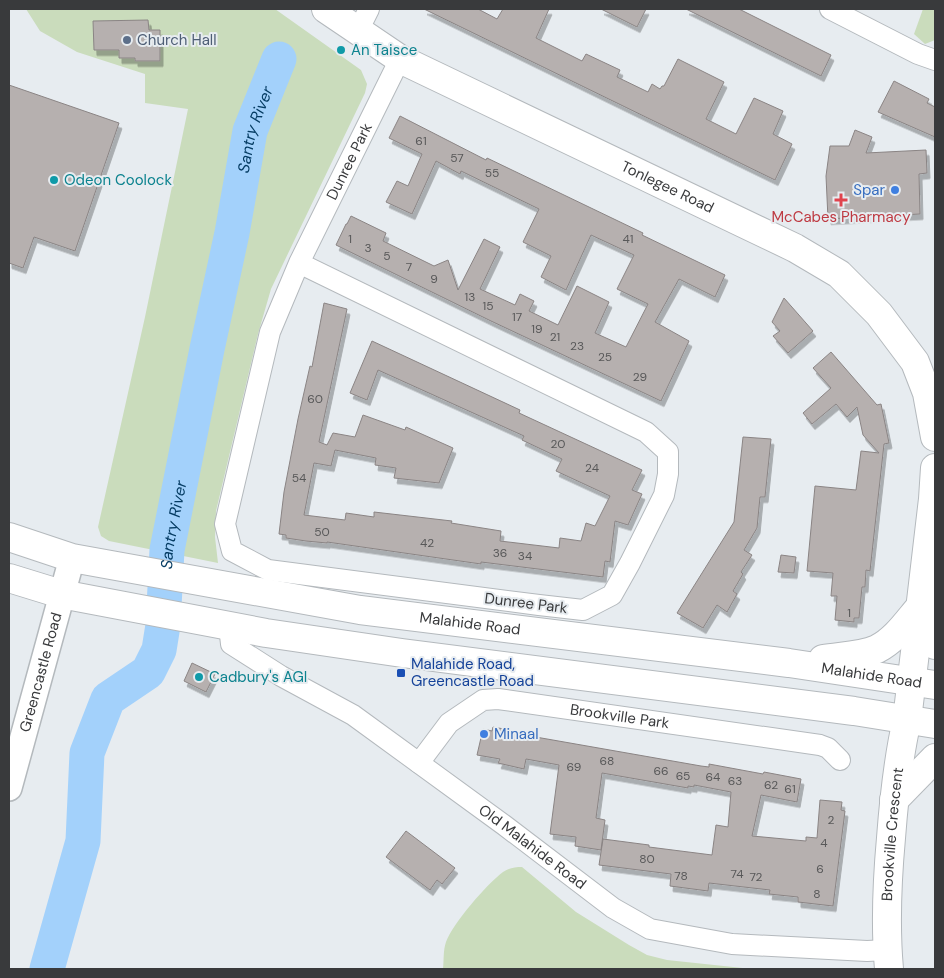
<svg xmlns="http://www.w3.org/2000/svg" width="944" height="978" font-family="'DM Sans',sans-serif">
  <defs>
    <filter id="shadow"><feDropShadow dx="3" dy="5.5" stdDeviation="0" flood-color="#0004"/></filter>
  </defs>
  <rect width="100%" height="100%" fill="#e7ecf0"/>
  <!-- green -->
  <g fill="#cadcbc">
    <polygon points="26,9 275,9 361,70 367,84 365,93 271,289 258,334 216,511 215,537 218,563 109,541 101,536 98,527 145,317 188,109 145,103 145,74 77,52 40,31"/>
    <polygon points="923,9 935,9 935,40 925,44 914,34"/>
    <path d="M522,867l54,45 53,33 18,10 20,5 85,9h-309c1,-8 0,-19 3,-27 7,-19 41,-58 57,-70 6,-4 12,-5 19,-5z"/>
  </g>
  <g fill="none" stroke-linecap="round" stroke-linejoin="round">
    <!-- river -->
    <path stroke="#a3d1fb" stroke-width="35" id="s1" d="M47,969l36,-128 4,-88 21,-54 40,-27 11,-22 4,-25 4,-75 40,-201 25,-116 18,-102 29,-72"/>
  </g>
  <!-- building -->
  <g fill="#b6b0af" stroke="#8a8484" filter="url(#shadow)">
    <polygon points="424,9 478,9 497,19 503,9 549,9 536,38 582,61 586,54 620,70 617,77 648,92 652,84 660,89 662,86 664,86 678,59 724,82 706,119 736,134 754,98 783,111 773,134 792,144 775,180"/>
    <polygon points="601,9 646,9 637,27"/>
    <polygon points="686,9 739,9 831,55 821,76"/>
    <polygon points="148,20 149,30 160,30 160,61 135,61 135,58 119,58 119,50 94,50 93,21"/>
    <polygon points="894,81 929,99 927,103 935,107 935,137 878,112"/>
    <polygon points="9,85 119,123 75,251 34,237 23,268 9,263"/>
    <polygon points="400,116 486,160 487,158 643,233 642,235 725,275 715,297 679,279 655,322 689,341 661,401 491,321 336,245 346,224 347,224 351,216 386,233 383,241 434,266 448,260 458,290 484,239 500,247 480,289 515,305 520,294 534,301 529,311 558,325 577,286 609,302 595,333 626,347 648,304 617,289 634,255 591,235 566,290 541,277 551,256 523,242 539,209 461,171 460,174 436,161 412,214 386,202 397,181 408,186 422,154 389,138"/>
    <polygon points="855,130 872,137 866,153 926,150 927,173 919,174 920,214 828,219 826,176 830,146 849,146"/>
    <polygon points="784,298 813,331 788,353 773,336 780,331 772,322"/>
    <polygon points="324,303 347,309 319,442 327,445 333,433 355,437 363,415 405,430 406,427 453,448 439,483 394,478 396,468 375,465 376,458 335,450 331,466 314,463 304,515 345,520 346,513 374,517 374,512 452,521 451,523 501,531 500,541 559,548 560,538 581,541 586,523 595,526 610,496 556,471 562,459 522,440 524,436 378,370 367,400 350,393 372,341 520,410 519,413 642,470 632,490 642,494 628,525 615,521 610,562 605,561 603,577 481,562 481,564 327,542 327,543 306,541 286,538 286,535 279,534 284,492 298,419 310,366 312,367"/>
    <polygon points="831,352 877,405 881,404 889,443 884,444 870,571 866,570 865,587 862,587 859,618 854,618 854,622 835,620 837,596 831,596 833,573 807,571 815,486 856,490 861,451 879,453 863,435 857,407 847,417 836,404 812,424 803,413 831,388 813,368"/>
    <polygon points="743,437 771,439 765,497 760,497 757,528 744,550 752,555 741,572 743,574 733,591 737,594 727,612 717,605 703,628 677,613 734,522"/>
    <polygon points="781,555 796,557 794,573 778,572"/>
    <polygon points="192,663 215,674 206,692 184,681"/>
    <polygon points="493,727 531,734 530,736 701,766 709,767 709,764 763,774 764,772 801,779 797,802 761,795 752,836 806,841 806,837 817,838 820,800 842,802 841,810 845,811 833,906 798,902 798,897 769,894 770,890 709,883 708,891 670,886 671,874 599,865 603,839 649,845 649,847 712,855 716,825 728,827 731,792 694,785 694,787 688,786 688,788 602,773 596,818 605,820 601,850 575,846 576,837 550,834 559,765 526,759 524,769 498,763 500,759 477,755 483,729 492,731"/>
    <polygon points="406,831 455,868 442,884 437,880 430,890 386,857"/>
  </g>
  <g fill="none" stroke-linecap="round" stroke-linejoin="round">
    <!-- minor casing -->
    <g stroke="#b4b9bd" stroke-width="22">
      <g id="minor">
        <polyline points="830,9 918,54 935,60"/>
        <polyline points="358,31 369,9"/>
        <path id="s2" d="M299,263l347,169 22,20v22l-4,21 -34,68 -18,32 -29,15 -44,-5 -271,-35 -36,-19 -7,-27 45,-192 29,-69 101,-204"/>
        <path id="s3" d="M229,626l2,18 50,32 72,39 151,110 109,83 37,21 82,15 135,7 20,-1"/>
        <path id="s4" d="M419,763l30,-40 34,-23 15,-1 322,46 8,3 12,12"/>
      </g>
    </g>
    <!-- tertiary casing -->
    <g stroke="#b4b9bd" stroke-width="28">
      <g id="tertiary">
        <path id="s5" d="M9,788l63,-230"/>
      </g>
    </g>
    <!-- secondary casing -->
    <g stroke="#b4b9bd" stroke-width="30">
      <g id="secondary">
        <path id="s6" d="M326,9l74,50 395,189 44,26 40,40 36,48 12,31 8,44"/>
        <path id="s7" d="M9,537l63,21 288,52 429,53 146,22"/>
        <polyline points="9,578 61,594 266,633 402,653 854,711 935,724"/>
        <path d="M823,659c18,-3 38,-3 54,-10 18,-9 30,-27 42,-41l16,37"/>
        <polyline points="894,800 935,758"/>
        <path id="s8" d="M889,969c-4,-44 -2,-87 2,-131 3,-40 7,-79 16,-118l26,-221 2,-31"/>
      </g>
    </g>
    <!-- minor -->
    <use href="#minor" stroke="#fff" stroke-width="20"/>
    <!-- tertiary -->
    <use href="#tertiary" stroke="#fff" stroke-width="25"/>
    <!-- secondary -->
    <use href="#secondary" stroke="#fff" stroke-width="28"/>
  </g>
  <!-- markers -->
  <circle fill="#5c6f8a" stroke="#e7ecf0" stroke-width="2" cx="127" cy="40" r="5"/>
  <g fill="#0f9aa8" stroke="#e7ecf0" stroke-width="2">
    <circle cx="341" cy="50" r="5"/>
    <circle cx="54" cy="180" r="5"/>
    <circle cx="199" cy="677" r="5"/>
  </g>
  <g fill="#3f7fe0" stroke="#e7ecf0" stroke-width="2">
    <circle cx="895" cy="190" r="5"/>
    <circle cx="484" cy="734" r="5"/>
  </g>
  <path fill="#e0444e" stroke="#e7ecf0" stroke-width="2" d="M838.5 192.5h5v5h5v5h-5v5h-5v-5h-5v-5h5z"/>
  <rect fill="#1a4fb4" stroke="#e7ecf0" stroke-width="2" x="396" y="668" width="10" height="10" rx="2.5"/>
  <g text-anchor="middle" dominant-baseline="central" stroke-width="4" stroke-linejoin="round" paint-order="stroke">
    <!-- number labels -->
    <g font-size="12" fill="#585859">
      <text x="421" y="141">61</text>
      <text x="457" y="158">57</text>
      <text x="492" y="173">55</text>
      <text x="350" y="239">1</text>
      <text x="628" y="239">41</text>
      <text x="368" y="248">3</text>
      <text x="387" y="256">5</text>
      <text x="409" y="267">7</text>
      <text x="434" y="279">9</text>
      <text x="470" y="297">13</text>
      <text x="488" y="306">15</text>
      <text x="517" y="317">17</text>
      <text x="537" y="329">19</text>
      <text x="555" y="337">21</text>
      <text x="577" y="346">23</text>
      <text x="605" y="357">25</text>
      <text x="640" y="377">29</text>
      <text x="315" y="399">60</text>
      <text x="558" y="444">20</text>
      <text x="592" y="468">24</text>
      <text x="299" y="478">54</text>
      <text x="322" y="532">50</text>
      <text x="427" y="543">42</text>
      <text x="500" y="553">36</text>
      <text x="525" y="556">34</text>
      <text x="849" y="613">1</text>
      <text x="607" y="761">68</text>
      <text x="574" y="767">69</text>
      <text x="661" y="771">66</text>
      <text x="683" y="776">65</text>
      <text x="713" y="777">64</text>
      <text x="735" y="781">63</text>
      <text x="771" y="785">62</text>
      <text x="790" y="789">61</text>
      <text x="831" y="820">2</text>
      <text x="824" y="843">4</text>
      <text x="647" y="859">80</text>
      <text x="820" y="869">6</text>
      <text x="737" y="874">74</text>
      <text x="681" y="876">78</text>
      <text x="756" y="877">72</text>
      <text x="817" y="894">8</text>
    </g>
    <!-- service labels -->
    <g font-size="15" fill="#4e5e75" stroke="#e7ecf0" text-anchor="start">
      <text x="137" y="40">Church Hall</text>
    </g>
    <!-- culture labels -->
    <g font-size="15" fill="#0d838f" stroke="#e7ecf0" text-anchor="start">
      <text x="351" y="50">An Taisce</text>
      <text x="64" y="180">Odeon Coolock</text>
      <text x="209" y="677">Cadbury's AGI</text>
    </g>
    <!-- street labels -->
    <g font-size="15" fill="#393a3c" stroke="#e7ecf0">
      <text stroke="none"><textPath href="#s2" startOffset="1376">Dunree Park</textPath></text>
      <text stroke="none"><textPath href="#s6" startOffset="386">Tonlegee Road</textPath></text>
      <text transform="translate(526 603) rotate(7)">Dunree Park</text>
      <text stroke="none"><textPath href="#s7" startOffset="470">Malahide Road</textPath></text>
      <text stroke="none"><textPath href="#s5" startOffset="120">Greencastle Road</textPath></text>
      <text stroke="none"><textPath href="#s7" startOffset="875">Malahide Road</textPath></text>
      <text stroke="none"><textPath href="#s4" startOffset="229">Brookville Park</textPath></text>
      <text stroke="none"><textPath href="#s8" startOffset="135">Brookville Crescent</textPath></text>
      <text stroke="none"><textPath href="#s3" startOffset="382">Old Malahide Road</textPath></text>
    </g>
    <!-- shop labels -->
    <g font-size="15" fill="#366cbe" stroke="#e7ecf0" text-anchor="end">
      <text x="885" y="190">Spar</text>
      <text x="494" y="734" text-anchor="start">Minaal</text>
    </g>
    <!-- health labels -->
    <g font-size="15" fill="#be3a42" stroke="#e7ecf0">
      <text x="841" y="217">McCabes Pharmacy</text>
    </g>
    <!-- transit labels -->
    <g font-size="15" fill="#164399" stroke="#e7ecf0" text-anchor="start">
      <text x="411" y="664">Malahide Road,<tspan x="411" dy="17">Greencastle Road</tspan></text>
    </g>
    <!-- water labels -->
    <g font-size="16" font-style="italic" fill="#053c63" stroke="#e7ecf0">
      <text stroke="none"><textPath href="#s1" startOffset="882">Santry River</textPath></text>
      <text stroke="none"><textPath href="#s1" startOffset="478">Santry River</textPath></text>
    </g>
  </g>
  <!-- border -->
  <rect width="944" height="978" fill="none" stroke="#393a3c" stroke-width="20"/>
</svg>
